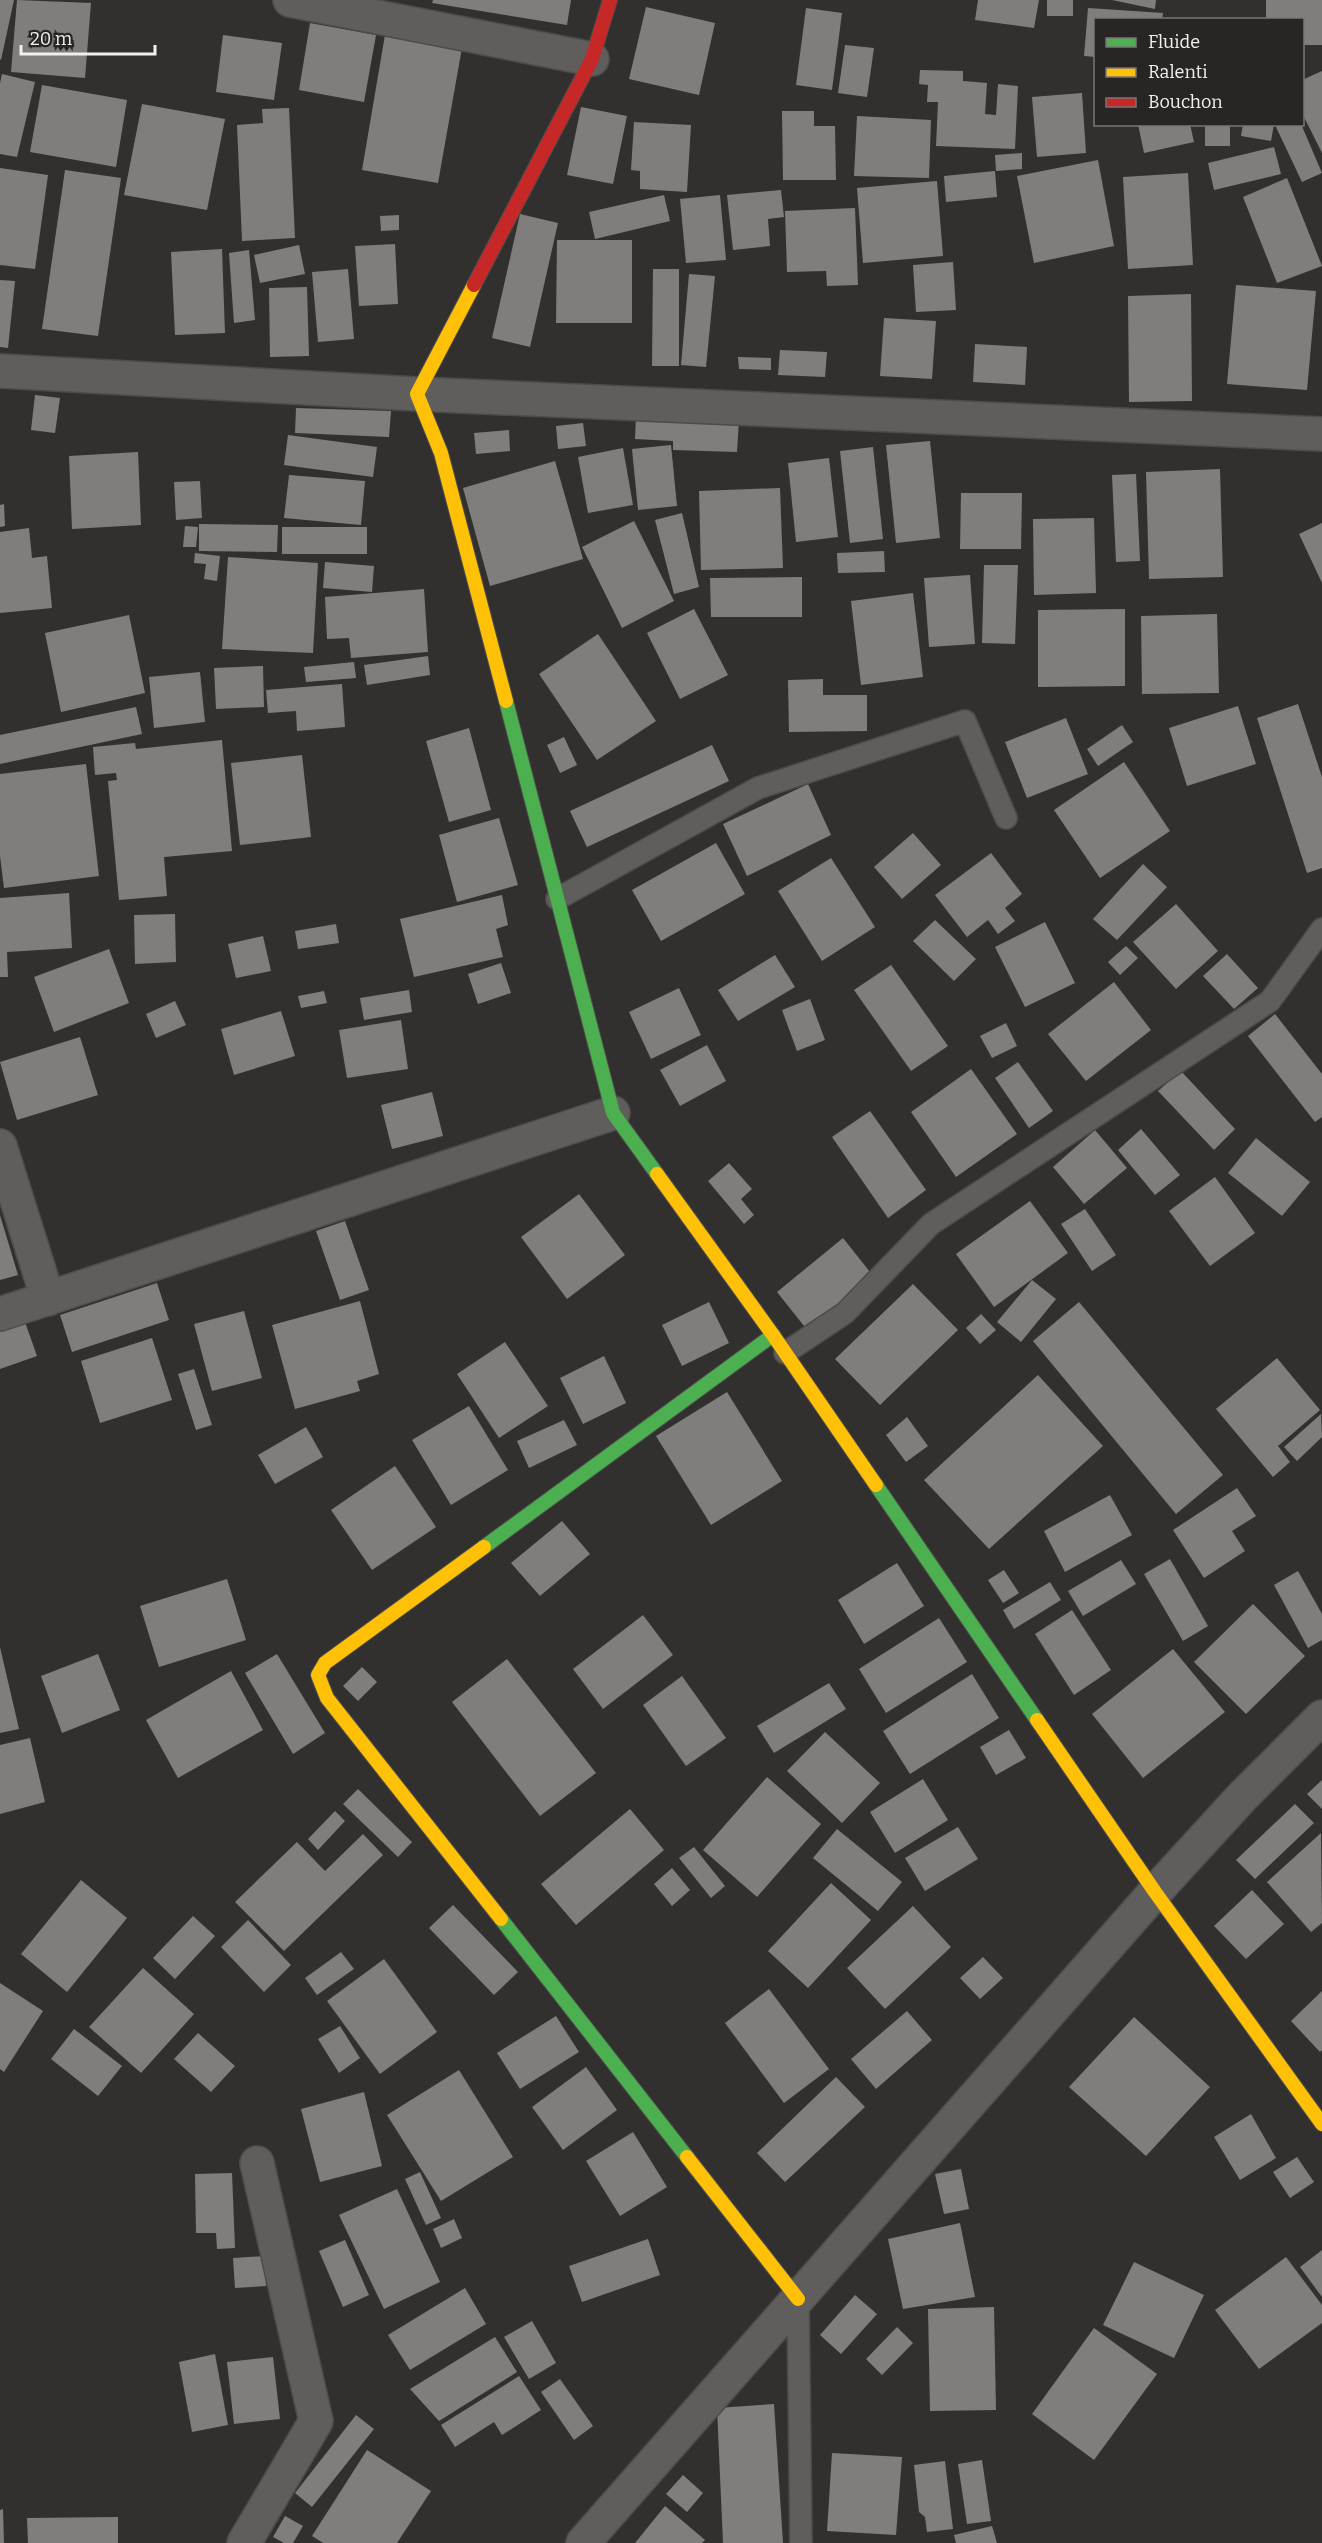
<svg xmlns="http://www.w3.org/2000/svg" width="1322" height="2543" font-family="Bitter,serif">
  <rect width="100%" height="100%" fill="#32302f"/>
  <!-- building -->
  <g fill="#807e7d">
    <polygon points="0,0 14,0 1,60 0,59"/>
    <polygon points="17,0 91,3 85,78 11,72"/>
    <polygon points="433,0 571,0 567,25 432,3"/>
    <polygon points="978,0 1039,0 1034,28 975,20"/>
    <rect x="1047" y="0" width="26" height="16"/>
    <polygon points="1112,0 1156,0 1155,9"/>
    <polygon points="1266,0 1322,0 1322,45 1302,45 1302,20 1266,20"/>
    <polygon points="646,7 715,23 699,95 629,79"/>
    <polygon points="806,8 842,13 832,90 796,85"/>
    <polygon points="1088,8 1163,13 1162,20 1096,20 1096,57 1084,56"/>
    <polygon points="310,23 376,35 364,102 299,90"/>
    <polygon points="386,29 463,42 438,183 362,170"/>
    <polygon points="223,35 282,43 274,100 216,92"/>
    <polygon points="845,45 874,48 867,97 838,93"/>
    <polygon points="920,70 963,71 963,81 987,83 985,114 996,115 998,84 1018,86 1015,149 936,146 938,102 927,102 928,85 919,84"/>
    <polygon points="1322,71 1322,153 1302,113 1302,80"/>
    <polygon points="2,74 35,82 17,157 0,154 0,83"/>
    <polygon points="42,85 127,100 116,167 30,152"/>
    <polygon points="1082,93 1086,153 1037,157 1032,97"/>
    <polygon points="142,104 225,119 207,210 124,195"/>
    <polygon points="581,107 627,116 613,184 567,175"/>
    <polygon points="289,108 295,238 242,241 237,125 263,123 262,109"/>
    <polygon points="782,111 814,111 814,126 835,126 836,180 783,180"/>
    <polygon points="857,116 931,120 929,178 854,176"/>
    <polygon points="634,122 691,125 687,192 640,189 640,171 631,170"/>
    <polygon points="1138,124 1190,124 1194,142 1144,153"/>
    <rect x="1205" y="124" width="25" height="22"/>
    <polygon points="1243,124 1274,124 1271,141 1241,136"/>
    <polygon points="1282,124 1301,124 1322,173 1302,182 1276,127"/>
    <polygon points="1274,147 1281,174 1214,190 1208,163"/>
    <polygon points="1022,153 1022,169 996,171 995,155"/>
    <polygon points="1098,160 1114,246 1034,263 1017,176"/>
    <polygon points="0,168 48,175 35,269 0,265"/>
    <polygon points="65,170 121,178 98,336 42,329"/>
    <polygon points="995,171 997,197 946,202 944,176"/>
    <polygon points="1188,173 1193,265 1128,269 1123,177"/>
    <polygon points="1287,178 1322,266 1277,283 1243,197"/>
    <polygon points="937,181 943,256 863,263 857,188"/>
    <polygon points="781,190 784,217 768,219 770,246 733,250 727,195"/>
    <polygon points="664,195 670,221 595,239 589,212"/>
    <polygon points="720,195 726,260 686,263 680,199"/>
    <polygon points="855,208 858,285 827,286 826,271 787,272 785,211"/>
    <polygon points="520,214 558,223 530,347 492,338"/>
    <polygon points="399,215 399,230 381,231 380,216"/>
    <polygon points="557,240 632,240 632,323 556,323"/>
    <polygon points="395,244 398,304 359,306 355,246"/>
    <polygon points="299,245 305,274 260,283 254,255"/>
    <polygon points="222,249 225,333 175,335 171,252"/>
    <polygon points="249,250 255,320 234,323 229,253"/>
    <polygon points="953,262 956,310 916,312 913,265"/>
    <polygon points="348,269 354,339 318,342 312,272"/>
    <polygon points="653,269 679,269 679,366 652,366"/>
    <polygon points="689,274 715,276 706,367 681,365"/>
    <polygon points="0,280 15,281 8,348 0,347"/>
    <polygon points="1236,285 1316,291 1307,390 1227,384"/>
    <polygon points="307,287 309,356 270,357 269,288"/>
    <polygon points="1191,294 1192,401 1129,402 1128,296"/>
    <polygon points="884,318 936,321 932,379 880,376"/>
    <polygon points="975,344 1027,347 1025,385 973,382"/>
    <polygon points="780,350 827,352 825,377 778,375"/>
    <polygon points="738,357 771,358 771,370 739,369"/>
    <polygon points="35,395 60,398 55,433 31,430"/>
    <polygon points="296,408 391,411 389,437 295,433"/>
    <polygon points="636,416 739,420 737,452 673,450 673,441 635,439"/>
    <polygon points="583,423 586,446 558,449 556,426"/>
    <polygon points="509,430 510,451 476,454 474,433"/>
    <polygon points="288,435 377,447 373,477 284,465"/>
    <polygon points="930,441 940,538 896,543 886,445"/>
    <polygon points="671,445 677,506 638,510 632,449"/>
    <polygon points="873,447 883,539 850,543 840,451"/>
    <polygon points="623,448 633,505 588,513 578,457"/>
    <polygon points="138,452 141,525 72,529 69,456"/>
    <polygon points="829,458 838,537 796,542 788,463"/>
    <polygon points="555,461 583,559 490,586 463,488"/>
    <polygon points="1220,469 1223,577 1149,579 1146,472"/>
    <polygon points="1136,474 1140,561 1116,562 1112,475"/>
    <polygon points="289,475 365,481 361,525 284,518"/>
    <polygon points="200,481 202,518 176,520 174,482"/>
    <polygon points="780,488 783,568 701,570 699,491"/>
    <polygon points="961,493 1022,493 1021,549 960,549"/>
    <polygon points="4,504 5,526 0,527 0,505"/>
    <polygon points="682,513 699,587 674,594 655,520"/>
    <polygon points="1094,518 1096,593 1034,595 1033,519"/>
    <polygon points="634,521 674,601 622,628 582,547"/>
    <polygon points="1322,523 1322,583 1299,534"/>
    <polygon points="199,524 278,525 277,552 199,551"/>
    <polygon points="185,526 198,527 196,547 183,547"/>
    <rect x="282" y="527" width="85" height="27"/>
    <polygon points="29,528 32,558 47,556 52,608 0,613 0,532"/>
    <polygon points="884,551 885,572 838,573 837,553"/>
    <polygon points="195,553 220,556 217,581 204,579 206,564 194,563"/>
    <polygon points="228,557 318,563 313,653 222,649"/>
    <polygon points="325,562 374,566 372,592 323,588"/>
    <polygon points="984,565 1018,565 1015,644 982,643"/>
    <polygon points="970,575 975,644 929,647 924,578"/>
    <polygon points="802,577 802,617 711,617 710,578"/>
    <polygon points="424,589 428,652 351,658 349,638 327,639 325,597"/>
    <polygon points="913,593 923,677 861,685 851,601"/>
    <polygon points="694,609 728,675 680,699 647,633"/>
    <polygon points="1125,609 1125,686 1038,687 1038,610"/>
    <polygon points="1217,614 1219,693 1142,694 1141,616"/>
    <polygon points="129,615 145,693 61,712 45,633"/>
    <polygon points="598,634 656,721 597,760 539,674"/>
    <polygon points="428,656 430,675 367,685 364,665"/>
    <polygon points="354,662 356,678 306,682 304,667"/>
    <polygon points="263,666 264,707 216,709 214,668"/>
    <polygon points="200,672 205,722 154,728 149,677"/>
    <polygon points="823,679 823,695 867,695 867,731 789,732 788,680"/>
    <polygon points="342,684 345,727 297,731 296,711 268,713 266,690"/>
    <polygon points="1298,704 1322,777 1322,868 1307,873 1257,718"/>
    <polygon points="1238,706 1256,764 1187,786 1169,728"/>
    <polygon points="136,707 142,734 0,764 0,735"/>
    <polygon points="1066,718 1088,774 1027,798 1005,742"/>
    <polygon points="1122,725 1133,742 1098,766 1087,749"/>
    <polygon points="469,728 491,810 449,822 426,741"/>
    <polygon points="564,737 577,765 560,773 547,745"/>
    <polygon points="222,740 232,851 164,857 167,896 119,900 108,781 117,780 116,773 95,775 93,747 135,743 136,749"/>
    <polygon points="712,745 729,781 587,847 570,811"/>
    <polygon points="302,755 311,837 240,845 231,763"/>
    <polygon points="1124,762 1170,831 1100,878 1054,810"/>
    <polygon points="86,764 99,876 4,888 0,856 0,774"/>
    <polygon points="808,784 831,835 747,876 723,824"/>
    <polygon points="499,818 518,885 457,902 439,835"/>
    <polygon points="913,833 941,865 902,899 874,867"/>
    <polygon points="716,843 745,894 661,941 632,890"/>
    <polygon points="991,853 1022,894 1005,908 1015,921 998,934 988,920 967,937 935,895"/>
    <polygon points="831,858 875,927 822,961 778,891"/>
    <polygon points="1143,864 1167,887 1117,940 1093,919"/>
    <polygon points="69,893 72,948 7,952 8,977 0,977 0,898"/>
    <polygon points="502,895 508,925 496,929 503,957 414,977 400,919"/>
    <polygon points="1176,904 1218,951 1176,989 1133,942"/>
    <polygon points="175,914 176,962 135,964 134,915"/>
    <polygon points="935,920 976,959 954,981 913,941"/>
    <polygon points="1045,922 1075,983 1025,1007 995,947"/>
    <polygon points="336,924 339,943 298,949 295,931"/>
    <polygon points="263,936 271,971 236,978 228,944"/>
    <polygon points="1126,946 1138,958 1120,975 1108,962"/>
    <polygon points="109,949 129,1003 54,1032 34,977"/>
    <polygon points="1227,954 1258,988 1234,1009 1203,976"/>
    <polygon points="775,955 795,987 738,1021 718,990"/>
    <polygon points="501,963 511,993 478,1004 468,974"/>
    <polygon points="891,965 948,1046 911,1071 854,990"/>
    <polygon points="1114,982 1151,1030 1086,1081 1048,1034"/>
    <polygon points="679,988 701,1035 651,1059 629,1012"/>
    <polygon points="409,990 412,1012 364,1020 360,998"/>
    <polygon points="324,991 327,1003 301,1008 298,996"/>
    <polygon points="810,999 825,1040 797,1051 782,1010"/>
    <polygon points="175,1001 186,1025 156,1038 146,1014"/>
    <polygon points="281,1011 295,1056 234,1075 221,1029"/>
    <polygon points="1275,1014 1322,1074 1322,1117 1315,1122 1248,1036"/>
    <polygon points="401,1020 408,1069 347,1078 339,1030"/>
    <polygon points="1006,1023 1017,1046 992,1058 980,1036"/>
    <polygon points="80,1037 98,1095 17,1120 0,1062"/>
    <polygon points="707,1045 726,1081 680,1106 660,1070"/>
    <polygon points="1018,1062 1053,1111 1029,1128 995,1078"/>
    <polygon points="971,1069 1017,1134 956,1177 911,1112"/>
    <polygon points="1181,1071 1235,1129 1214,1150 1158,1091"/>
    <polygon points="432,1092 443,1136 392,1149 381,1105"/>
    <polygon points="870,1111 926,1190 888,1218 832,1137"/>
    <polygon points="1141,1129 1180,1175 1155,1195 1118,1150"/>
    <polygon points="1095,1130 1127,1168 1084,1204 1053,1167"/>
    <polygon points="1256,1138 1310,1182 1282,1216 1228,1173"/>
    <polygon points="729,1163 752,1189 741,1199 754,1215 744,1224 708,1181"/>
    <polygon points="1215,1177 1255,1233 1210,1266 1169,1211"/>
    <polygon points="579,1194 625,1255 567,1299 521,1237"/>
    <polygon points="1030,1201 1068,1253 994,1307 956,1254"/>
    <polygon points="1085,1209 1116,1255 1092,1271 1061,1224"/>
    <polygon points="0,1215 18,1275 0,1280"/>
    <polygon points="345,1221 369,1290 340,1300 316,1231"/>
    <polygon points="843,1238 874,1277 808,1331 777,1292"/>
    <polygon points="1032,1280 1056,1299 1021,1342 997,1322"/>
    <polygon points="157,1283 169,1320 72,1352 60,1315"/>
    <polygon points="913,1284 958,1330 880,1405 835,1359"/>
    <polygon points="360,1301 379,1374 357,1381 360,1391 295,1409 272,1325"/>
    <polygon points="709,1302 729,1343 682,1366 662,1325"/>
    <polygon points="1079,1302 1223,1475 1176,1514 1033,1341"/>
    <polygon points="244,1311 262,1378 212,1391 194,1324"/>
    <polygon points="981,1314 996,1330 980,1344 966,1328"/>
    <polygon points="25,1322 37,1356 0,1369 0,1331"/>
    <polygon points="152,1338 172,1400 100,1423 81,1361"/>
    <polygon points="505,1342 548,1406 499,1438 457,1374"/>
    <polygon points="604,1356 626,1403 583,1424 560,1378"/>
    <polygon points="1277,1358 1320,1410 1278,1446 1290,1462 1273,1477 1216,1409"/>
    <polygon points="194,1369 212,1425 196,1430 178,1374"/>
    <polygon points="1038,1375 1103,1446 989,1549 924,1480"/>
    <polygon points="727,1392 782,1481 711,1525 656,1436"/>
    <polygon points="469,1406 508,1470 451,1505 412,1440"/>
    <polygon points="1321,1414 1322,1437 1297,1461 1284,1447"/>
    <polygon points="907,1417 928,1446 906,1462 886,1435"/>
    <polygon points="564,1420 577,1445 529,1468 517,1441"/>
    <polygon points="306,1427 323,1457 275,1484 258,1455"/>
    <polygon points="395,1466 436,1527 372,1570 331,1510"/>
    <polygon points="1237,1488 1256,1516 1232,1531 1245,1551 1204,1578 1173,1530"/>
    <polygon points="1110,1495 1132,1535 1065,1572 1044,1531"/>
    <polygon points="562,1521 590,1554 540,1596 511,1563"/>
    <polygon points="1170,1559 1208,1626 1183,1641 1144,1574"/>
    <polygon points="1121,1560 1136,1584 1083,1616 1068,1591"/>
    <polygon points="897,1563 924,1606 864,1644 838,1600"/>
    <polygon points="1004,1570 1019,1593 1003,1603 988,1580"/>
    <polygon points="1298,1571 1322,1614 1322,1640 1308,1648 1274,1585"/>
    <polygon points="227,1579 246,1640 159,1667 140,1606"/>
    <polygon points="1050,1582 1061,1600 1014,1629 1003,1610"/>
    <polygon points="1253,1604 1305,1656 1246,1714 1194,1662"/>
    <polygon points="1072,1610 1111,1670 1074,1695 1035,1634"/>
    <polygon points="643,1615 673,1655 603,1709 573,1669"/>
    <polygon points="939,1618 967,1662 886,1713 859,1669"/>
    <polygon points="0,1647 19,1729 0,1733"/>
    <polygon points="1173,1649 1225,1712 1143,1778 1092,1714"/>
    <polygon points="98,1654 120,1710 62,1733 41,1676"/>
    <polygon points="277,1654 325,1733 293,1754 245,1673"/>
    <polygon points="507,1659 596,1773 540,1816 452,1702"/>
    <polygon points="362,1667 377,1682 358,1701 343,1686"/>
    <polygon points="231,1671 263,1730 178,1778 146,1720"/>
    <polygon points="972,1674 999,1718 910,1774 883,1731"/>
    <polygon points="682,1676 726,1738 686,1766 643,1705"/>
    <polygon points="829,1683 846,1709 774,1753 757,1726"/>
    <polygon points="1009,1730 1026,1758 996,1775 980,1747"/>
    <polygon points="825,1732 880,1783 842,1823 787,1771"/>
    <polygon points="30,1738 45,1802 0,1814 0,1745"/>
    <polygon points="767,1777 821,1824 757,1897 703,1850"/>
    <polygon points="923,1779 948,1820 895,1853 870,1812"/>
    <polygon points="1322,1780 1322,1809 1307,1794"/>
    <polygon points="358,1789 412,1842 398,1857 343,1804"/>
    <polygon points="1295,1804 1314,1823 1255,1879 1236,1860"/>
    <polygon points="630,1809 664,1850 576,1925 541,1884"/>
    <polygon points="335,1811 345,1821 318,1850 308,1839"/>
    <polygon points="958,1827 978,1859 925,1891 905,1858"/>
    <polygon points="837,1829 902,1882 878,1911 813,1858"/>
    <polygon points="1321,1833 1322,1923 1311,1932 1267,1882"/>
    <polygon points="363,1834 383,1855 284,1951 235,1902 297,1842 325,1871"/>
    <polygon points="694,1847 725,1886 711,1898 679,1858"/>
    <polygon points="672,1868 690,1890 672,1906 654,1884"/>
    <polygon points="81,1880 127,1918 67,1992 21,1954"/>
    <polygon points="831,1883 871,1920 808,1988 768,1951"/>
    <polygon points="1252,1890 1284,1924 1246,1959 1214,1926"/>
    <polygon points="453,1905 518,1972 494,1995 429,1928"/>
    <polygon points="913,1906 951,1947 885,2009 847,1968"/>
    <polygon points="193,1916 215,1936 175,1979 153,1958"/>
    <polygon points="248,1920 291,1965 264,1992 221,1947"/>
    <polygon points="341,1952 354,1969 317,1995 305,1978"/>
    <polygon points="983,1957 1003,1978 980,1999 960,1978"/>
    <polygon points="384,1959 437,2032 380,2074 327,2001"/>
    <polygon points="143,1968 194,2014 141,2073 89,2027"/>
    <polygon points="0,1983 43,2011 4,2072 0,2069"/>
    <polygon points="769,1989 829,2069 784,2103 725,2023"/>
    <polygon points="1322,1991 1322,2050 1320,2052 1291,2021"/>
    <polygon points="907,2011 932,2040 876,2089 851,2059"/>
    <polygon points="556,2016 579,2052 520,2089 497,2053"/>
    <polygon points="1134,2017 1210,2087 1146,2156 1069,2087"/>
    <polygon points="340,2026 360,2058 339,2073 318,2039"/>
    <polygon points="74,2029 122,2066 98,2096 51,2059"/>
    <polygon points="198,2033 235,2066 211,2092 174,2059"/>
    <polygon points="586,2067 617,2110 563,2150 532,2107"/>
    <polygon points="459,2070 513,2157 441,2201 387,2115"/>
    <polygon points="836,2077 865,2107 785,2182 757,2153"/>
    <polygon points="364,2092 382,2166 320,2182 301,2109"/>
    <polygon points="1251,2114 1276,2158 1240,2180 1214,2137"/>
    <polygon points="633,2132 667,2187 620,2216 586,2161"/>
    <polygon points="1297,2157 1314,2182 1290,2198 1273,2172"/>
    <polygon points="961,2169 969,2209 944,2214 935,2174"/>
    <polygon points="420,2172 441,2218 426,2225 405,2179"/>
    <polygon points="232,2173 235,2248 217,2249 216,2233 196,2233 195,2174"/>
    <polygon points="397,2189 440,2282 384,2309 339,2215"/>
    <polygon points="454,2219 462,2238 441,2248 433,2229"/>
    <polygon points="960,2223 975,2297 903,2309 888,2239"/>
    <polygon points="648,2239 660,2275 582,2302 569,2266"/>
    <polygon points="345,2240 369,2295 343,2307 319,2251"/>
    <polygon points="1322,2250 1322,2297 1300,2267"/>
    <polygon points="264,2256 266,2286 235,2288 233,2258"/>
    <polygon points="1286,2257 1322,2305 1322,2323 1259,2369 1215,2310"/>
    <polygon points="1134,2262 1204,2295 1174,2358 1103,2325"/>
    <polygon points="465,2288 486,2324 410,2370 388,2335"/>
    <polygon points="855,2295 877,2314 841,2354 820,2335"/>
    <polygon points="994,2307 996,2410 930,2411 928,2309"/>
    <polygon points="532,2321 556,2363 529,2379 504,2337"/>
    <polygon points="897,2327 913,2343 882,2375 866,2359"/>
    <polygon points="1094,2328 1157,2374 1094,2460 1032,2414"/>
    <polygon points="495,2337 517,2372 439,2421 410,2389"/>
    <polygon points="215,2354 228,2425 192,2432 179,2362"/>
    <polygon points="273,2357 280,2419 234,2424 227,2362"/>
    <polygon points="519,2376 541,2410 502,2435 494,2422 455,2447 441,2425"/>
    <polygon points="560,2379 593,2426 574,2440 541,2392"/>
    <polygon points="774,2404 783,2543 723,2543 717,2408"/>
    <polygon points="356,2415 374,2429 312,2507 295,2493"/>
    <polygon points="367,2450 431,2491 397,2543 323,2543 312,2536"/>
    <polygon points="832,2453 902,2457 896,2535 827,2531"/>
    <polygon points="982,2460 991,2521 967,2524 958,2464"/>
    <polygon points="945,2461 953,2529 927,2532 925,2517 919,2512 914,2465"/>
    <polygon points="683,2475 703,2493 687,2512 666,2494"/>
    <polygon points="665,2506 705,2540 702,2543 635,2543"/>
    <polygon points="3,2509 4,2543 0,2543 0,2510"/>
    <polygon points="285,2516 303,2526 293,2543 284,2543 273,2537"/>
    <polygon points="118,2517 118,2543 28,2543 27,2518"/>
    <polygon points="992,2526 997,2543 956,2543 954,2535"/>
  </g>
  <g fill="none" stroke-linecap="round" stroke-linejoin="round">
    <!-- lane casing -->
    <g stroke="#4d4c4b" stroke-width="24">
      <g id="lane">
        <polyline points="557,899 758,788 965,721 1006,818"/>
        <polyline points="785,1353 845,1313 931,1224 1270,1001 1322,929"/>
        <polyline points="798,2299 801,2543"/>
      </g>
    </g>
    <!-- street casing -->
    <g stroke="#4d4c4b" stroke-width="36">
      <g id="street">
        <polyline points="290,0 592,59"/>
        <polyline points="0,371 417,394 1322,434"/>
        <polyline points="0,1146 48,1299"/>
        <polyline points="0,1314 613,1113"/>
        <polyline points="244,2543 316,2421 257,2163"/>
        <polyline points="583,2543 1155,1892 1242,1797 1322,1717"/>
      </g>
    </g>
    <!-- fast casing -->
    <g stroke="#4d4c4b" stroke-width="16">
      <g id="fast">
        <polyline points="506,701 613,1113 657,1174"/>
        <polyline points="876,1485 1037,1720"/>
        <polyline points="484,1547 773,1335"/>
        <polyline points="501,1919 687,2157"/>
      </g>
    </g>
    <!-- slow casing -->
    <g stroke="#4d4c4b" stroke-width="16">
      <g id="slow">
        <polyline points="474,285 417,394 441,453 506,701"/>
        <polyline points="657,1174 773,1335 876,1485"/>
        <polyline points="484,1547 325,1663 318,1675 327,1698 501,1919"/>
        <polyline points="1037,1720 1155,1892 1322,2124"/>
        <polyline points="687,2157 798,2299"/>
      </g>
    </g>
    <!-- jam casing -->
    <g stroke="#4d4c4b" stroke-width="16">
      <polyline id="jam" points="474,285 592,59 610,0"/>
    </g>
    <!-- lane -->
    <use href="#lane" stroke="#5f5e5d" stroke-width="21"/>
    <!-- street -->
    <use href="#street" stroke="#5f5e5d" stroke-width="33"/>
    <!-- fast -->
    <use href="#fast" stroke="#4caf50" stroke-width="14"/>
    <!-- slow -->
    <use href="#slow" stroke="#ffc107" stroke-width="14"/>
    <!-- jam -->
    <use href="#jam" stroke="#c62828" stroke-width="14"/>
  </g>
  <!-- legend -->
  <rect x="1094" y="18" width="210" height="108" fill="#292524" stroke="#797675" stroke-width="1.5"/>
  <rect x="1106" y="38" width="30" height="9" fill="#4caf50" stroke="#797675" stroke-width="1.5"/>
  <text x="1148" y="48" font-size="18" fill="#f2f0ef">Fluide</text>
  <rect x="1106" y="68" width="30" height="9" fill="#ffc107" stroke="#797675" stroke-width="1.5"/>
  <text x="1148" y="78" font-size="18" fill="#f2f0ef">Ralenti</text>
  <rect x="1106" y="98" width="30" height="9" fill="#c62828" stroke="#797675" stroke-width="1.5"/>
  <text x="1148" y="108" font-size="18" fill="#f2f0ef">Bouchon</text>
  <!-- scale -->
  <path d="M21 45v9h134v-9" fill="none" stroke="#f2f0ef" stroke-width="3"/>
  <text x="30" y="45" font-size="18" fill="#f2f0ef" stroke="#292524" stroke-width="4.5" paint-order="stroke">20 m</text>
</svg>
